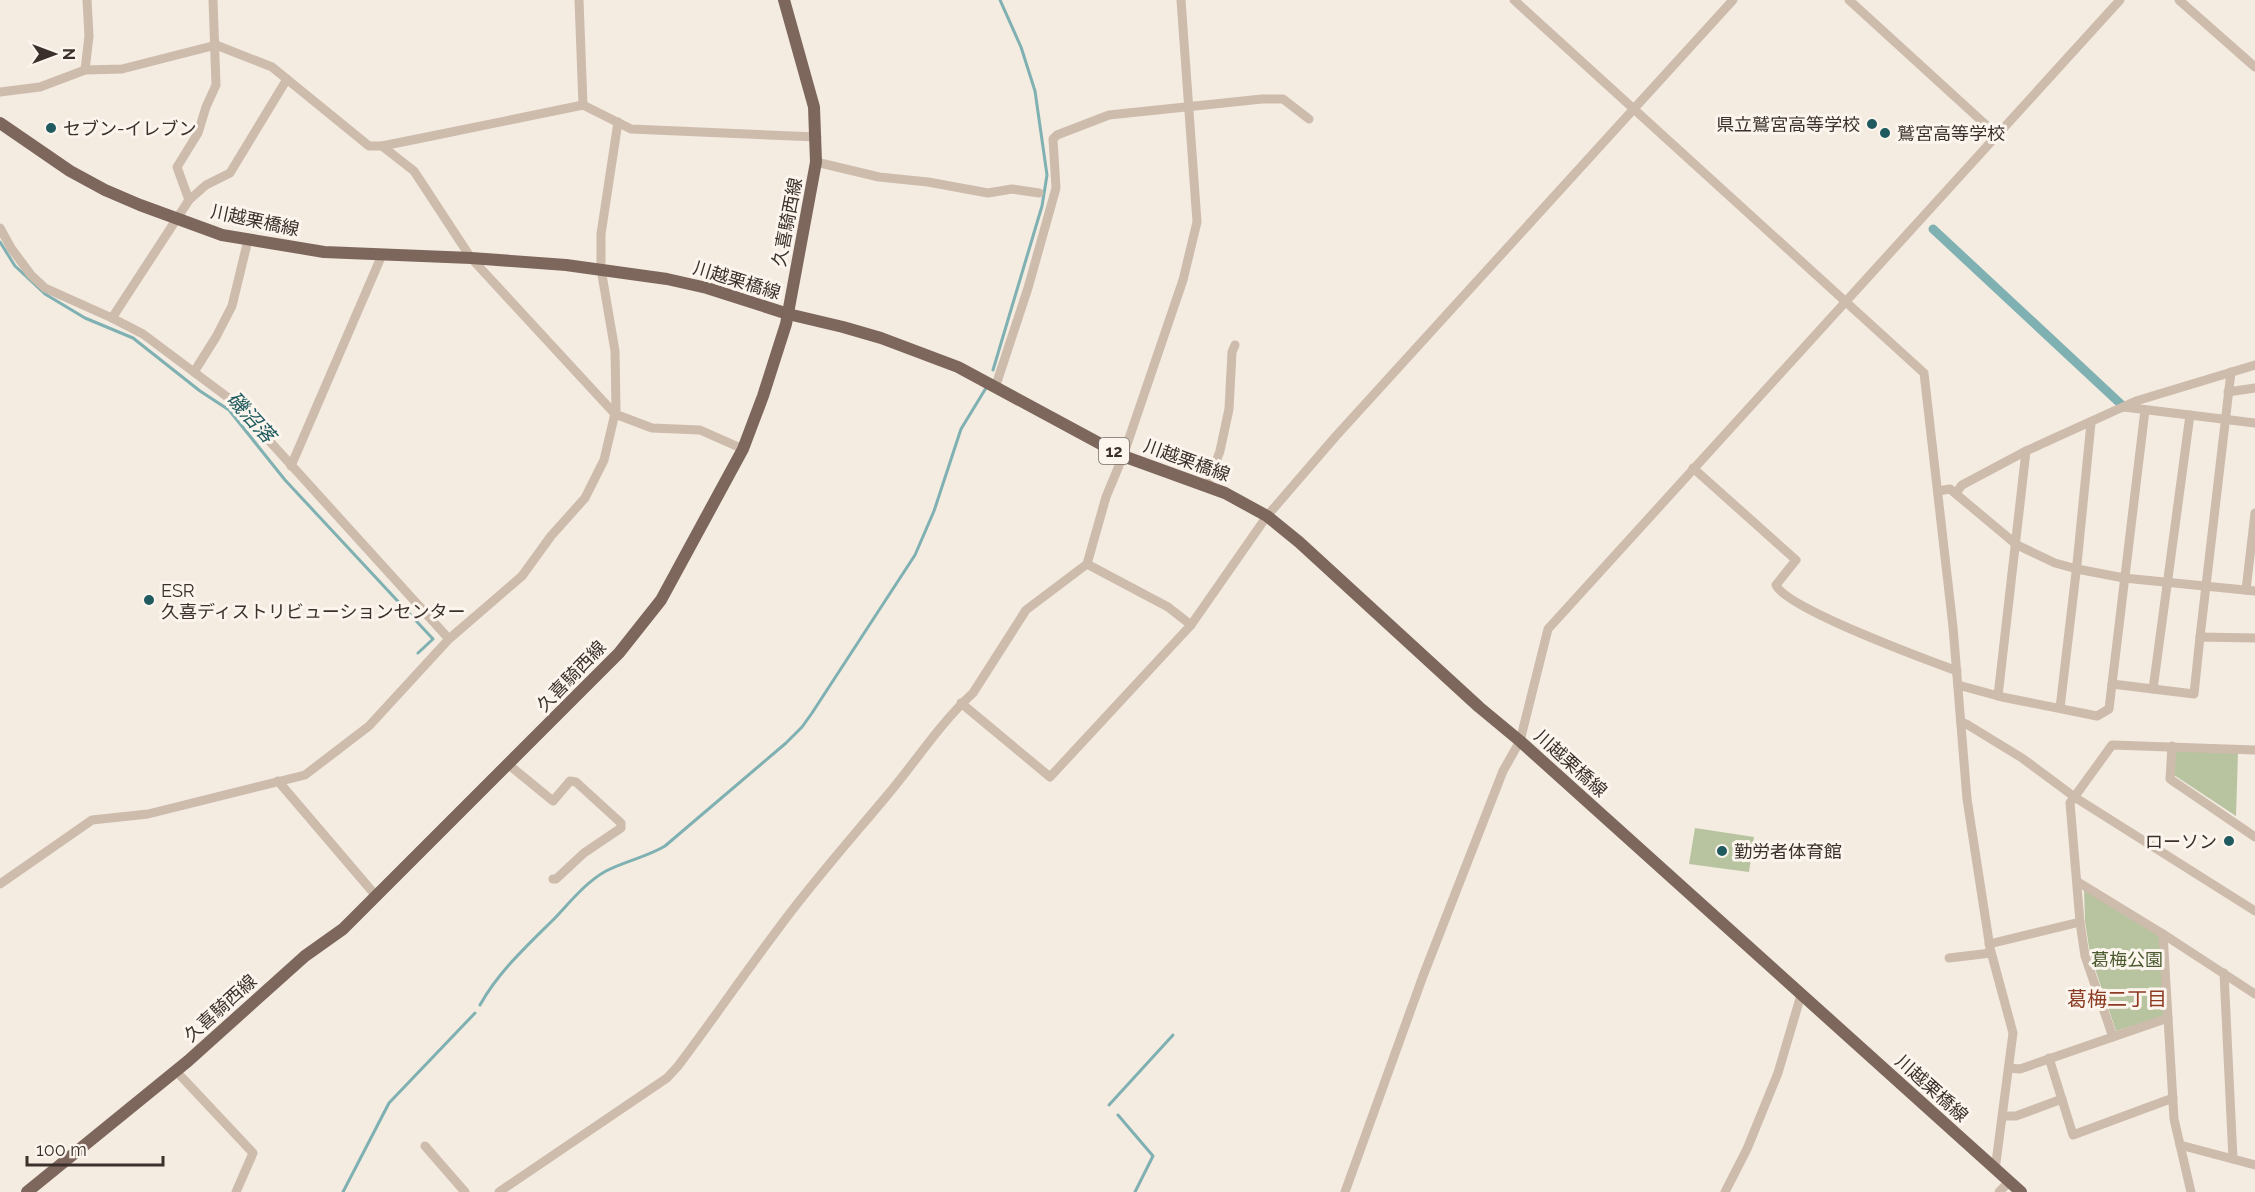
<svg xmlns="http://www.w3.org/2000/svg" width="2255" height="1192" font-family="Raleway,'Noto Sans JP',sans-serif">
  <rect width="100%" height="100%" fill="#f4ebe1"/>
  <!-- green -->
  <g fill="#b8c4a0">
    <polygon points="2176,749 2238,753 2236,816 2174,775"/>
    <polygon points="1695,828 1754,837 1749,872 1689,864"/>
    <polygon points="2084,889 2160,935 2164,1016 2116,1031 2090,954 2085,921"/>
  </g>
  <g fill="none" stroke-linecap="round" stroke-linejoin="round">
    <!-- stream -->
    <g stroke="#7fb0b2" stroke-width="3">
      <polyline points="0,242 15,266 45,294 85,318 133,338 200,391 229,410 285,480 433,639 418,653"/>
      <polyline points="993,370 1042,206 1047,175 1035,91 1021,47 1000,0"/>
      <path d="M480,1005c19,-34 47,-59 75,-87 15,-16 31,-36 51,-47 19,-10 41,-14 59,-25l121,-103 16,-16 10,-14 103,-158 19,-44 27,-82 25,-41"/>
      <polyline points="1109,1105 1173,1035"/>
      <polyline points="1118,1115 1153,1156 1135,1192"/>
      <polyline points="343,1192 389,1103 475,1013"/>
    </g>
    <!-- canal -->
    <polyline stroke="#7fb0b2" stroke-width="9" points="1933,229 2124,407"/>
    <!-- minor -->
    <g stroke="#cdbbac" stroke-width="9">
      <polyline points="579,0 583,105"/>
      <polyline points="1514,0 1924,373 1953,627 1967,799 1990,948 2013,1033 1995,1170"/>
      <polyline points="1849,0 1997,135"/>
      <polyline points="2179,0 2255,67"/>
      <polyline points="85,70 89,36 87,0"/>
      <polyline points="0,92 40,87 85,70 122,69 216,45 272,67 369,146 382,146 427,137 583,105 631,129 817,137"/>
      <polyline points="382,146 414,171 471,258 615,414 652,428 700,430 743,449"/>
      <polyline points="816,162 879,177 928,182 988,193 1012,189 1039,193"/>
      <polyline points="189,200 206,185 230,173 287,79"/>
      <polyline points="0,228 11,248 31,275 45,288 112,318 143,334 234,402 449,639"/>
      <polyline points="112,318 189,200 177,167 198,133 206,107 216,85 213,0"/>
      <polyline points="194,372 216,337 232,306 248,240"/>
      <polyline points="996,385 1028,288 1056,188 1053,139 1057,135 1109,115 1262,99 1283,99 1309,119"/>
      <polyline points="2228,392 2255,388"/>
      <polyline points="2124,407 2255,423"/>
      <polyline points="291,466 382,255"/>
      <path d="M1693,468l103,92 -20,25c10,23 151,75 181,86"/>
      <polyline points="1207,486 1220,451 1229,409 1232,352 1235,345"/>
      <polyline points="1938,491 1950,489 2017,545 2055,563 2077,569 2124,578 2255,591"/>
      <polyline points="1956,493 1962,485 2026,451 2136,401 2255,365"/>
      <polyline points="1087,564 1168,607 1191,625"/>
      <polyline points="2246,590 2255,513"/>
      <polyline points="2200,637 2231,372"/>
      <polyline points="2112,684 2194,694 2200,637 2255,638"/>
      <polyline points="1958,685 2002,697 2097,716 2109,709 2145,410"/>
      <polyline points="2153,689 2190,415"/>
      <polyline points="1998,696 2026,451"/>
      <polyline points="961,703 1050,777 1191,625 1267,516 1336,436 1733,0"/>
      <polyline points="2060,708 2077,564 2091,423"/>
      <polyline points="1961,722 1968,725 2022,758 2076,798 2255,911"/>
      <polyline points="2172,746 2170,779 2255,837"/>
      <polyline points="509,765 553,801 570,781 576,782 621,823 621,828 584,853 556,879 553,879"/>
      <polyline points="278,781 377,897"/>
      <polyline points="2078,882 2163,934 2255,994"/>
      <polyline points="0,884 92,820 148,814 305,775 369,726 449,639 522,576 551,536 585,498 604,460 616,409 615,351 601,269 601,234 618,122"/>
      <polyline points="2163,934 2174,1119 2191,1192"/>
      <polyline points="1989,944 2080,922"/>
      <polyline points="1949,958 1991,953"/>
      <polyline points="2224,973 2233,1159"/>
      <polyline points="2113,1037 2085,956 2080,922 2070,803 2112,745 2255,750"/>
      <polyline points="2049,1058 2073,1135 2173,1098"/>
      <polyline points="2009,1068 2020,1069 2168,1018"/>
      <polyline points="176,1071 253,1153 236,1192"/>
      <polyline points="2003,1116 2016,1116 2062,1099"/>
      <polyline points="2180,1145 2255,1165"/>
      <polyline points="425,1146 465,1192"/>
      <path d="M499,1192l168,-114 11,-12c34,-45 66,-92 100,-137 33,-45 71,-88 107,-131 30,-35 54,-74 88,-105l53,-83 61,-46 19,-67 17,-41 60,-176 14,-58 -16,-222"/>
      <polyline points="1345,1192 1423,976 1503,771 1520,741 1548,629 2120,0"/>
      <polyline points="1725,1192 1747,1149 1778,1073 1801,995"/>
      <polyline points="1999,1192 2009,1182"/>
    </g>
    <!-- major -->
    <g stroke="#7d675c" stroke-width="12">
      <polyline points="0,123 70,171 105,190 140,205 222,235 324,252 471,258 566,265 667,279 707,288 788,314 843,327 881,338 958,367 1123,456 1225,493 1267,516 1299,542 1479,707 1520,741 2021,1192"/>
      <polyline points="27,1192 188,1061 305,956 343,929 619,653 661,600 743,449 763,396 786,324 816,162 814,107 784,0"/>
    </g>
  </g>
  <!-- markers -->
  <g fill="#1f5a5e" stroke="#fbf5ee" stroke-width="2">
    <circle cx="1872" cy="124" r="6"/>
    <circle cx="51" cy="128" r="6"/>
    <circle cx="1885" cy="133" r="6"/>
    <circle cx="149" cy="600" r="6"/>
    <circle cx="2229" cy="841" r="6"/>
    <circle cx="1722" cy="851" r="6"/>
  </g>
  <g text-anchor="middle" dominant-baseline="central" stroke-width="6" stroke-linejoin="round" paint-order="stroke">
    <!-- shield labels -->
    <rect fill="#fbf5ee" stroke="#756b66" stroke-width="1.5" x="1099" y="438" width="30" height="26" rx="4.5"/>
    <g font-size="16" font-weight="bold" fill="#3b302b">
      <text x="1114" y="451">12</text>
    </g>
    <!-- poi labels -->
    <g font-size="18" fill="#3b302b" stroke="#fbf5ee" text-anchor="start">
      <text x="1860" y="124" text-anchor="end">県立鷲宮高等学校</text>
      <text x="63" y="128">セブン-イレブン</text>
      <text x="1897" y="133">鷲宮高等学校</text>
      <text x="161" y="590">ESR<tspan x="161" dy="21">久喜ディストリビューションセンター</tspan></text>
      <text x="2217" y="841" text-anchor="end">ローソン</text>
      <text x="1734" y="851">勤労者体育館</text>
    </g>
    <!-- street labels -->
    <g font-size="18" fill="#3b302b" stroke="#fbf5ee">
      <text transform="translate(255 220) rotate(12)">川越栗橋線</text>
      <text transform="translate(787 222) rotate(-79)">久喜騎西線</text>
      <text transform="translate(737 280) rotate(17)">川越栗橋線</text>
      <text transform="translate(1187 460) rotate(20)">川越栗橋線</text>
      <text transform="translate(571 676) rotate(-46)">久喜騎西線</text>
      <text transform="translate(1571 763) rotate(42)">川越栗橋線</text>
      <text transform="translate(220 1008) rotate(-42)">久喜騎西線</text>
      <text transform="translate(1932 1088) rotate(42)">川越栗橋線</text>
    </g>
    <!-- park labels -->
    <g font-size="18" fill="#4a5a2e" stroke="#fbf5ee">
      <text x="2127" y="959">葛梅公園</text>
    </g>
    <!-- water labels -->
    <g font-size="20" font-style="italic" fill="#1f5a5e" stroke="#fbf5ee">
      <text transform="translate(251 417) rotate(48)">磯沼落</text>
    </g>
    <!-- neighbourhood labels -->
    <g font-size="20" fill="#8c3b22" stroke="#fbf5ee">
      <text x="2117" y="999">葛梅二丁目</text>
    </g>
  </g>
  <!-- north arrow -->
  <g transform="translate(54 54) rotate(90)" stroke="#fbf5ee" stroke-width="4.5" paint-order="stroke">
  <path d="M0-4.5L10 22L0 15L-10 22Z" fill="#3b302b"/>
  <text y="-9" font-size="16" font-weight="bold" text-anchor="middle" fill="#3b302b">N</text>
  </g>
  <!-- scale -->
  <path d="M27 1156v9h136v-9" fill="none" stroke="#3b302b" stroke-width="3"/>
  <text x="36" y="1156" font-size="18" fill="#3b302b" stroke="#fbf5ee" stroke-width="4.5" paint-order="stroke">100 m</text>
</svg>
